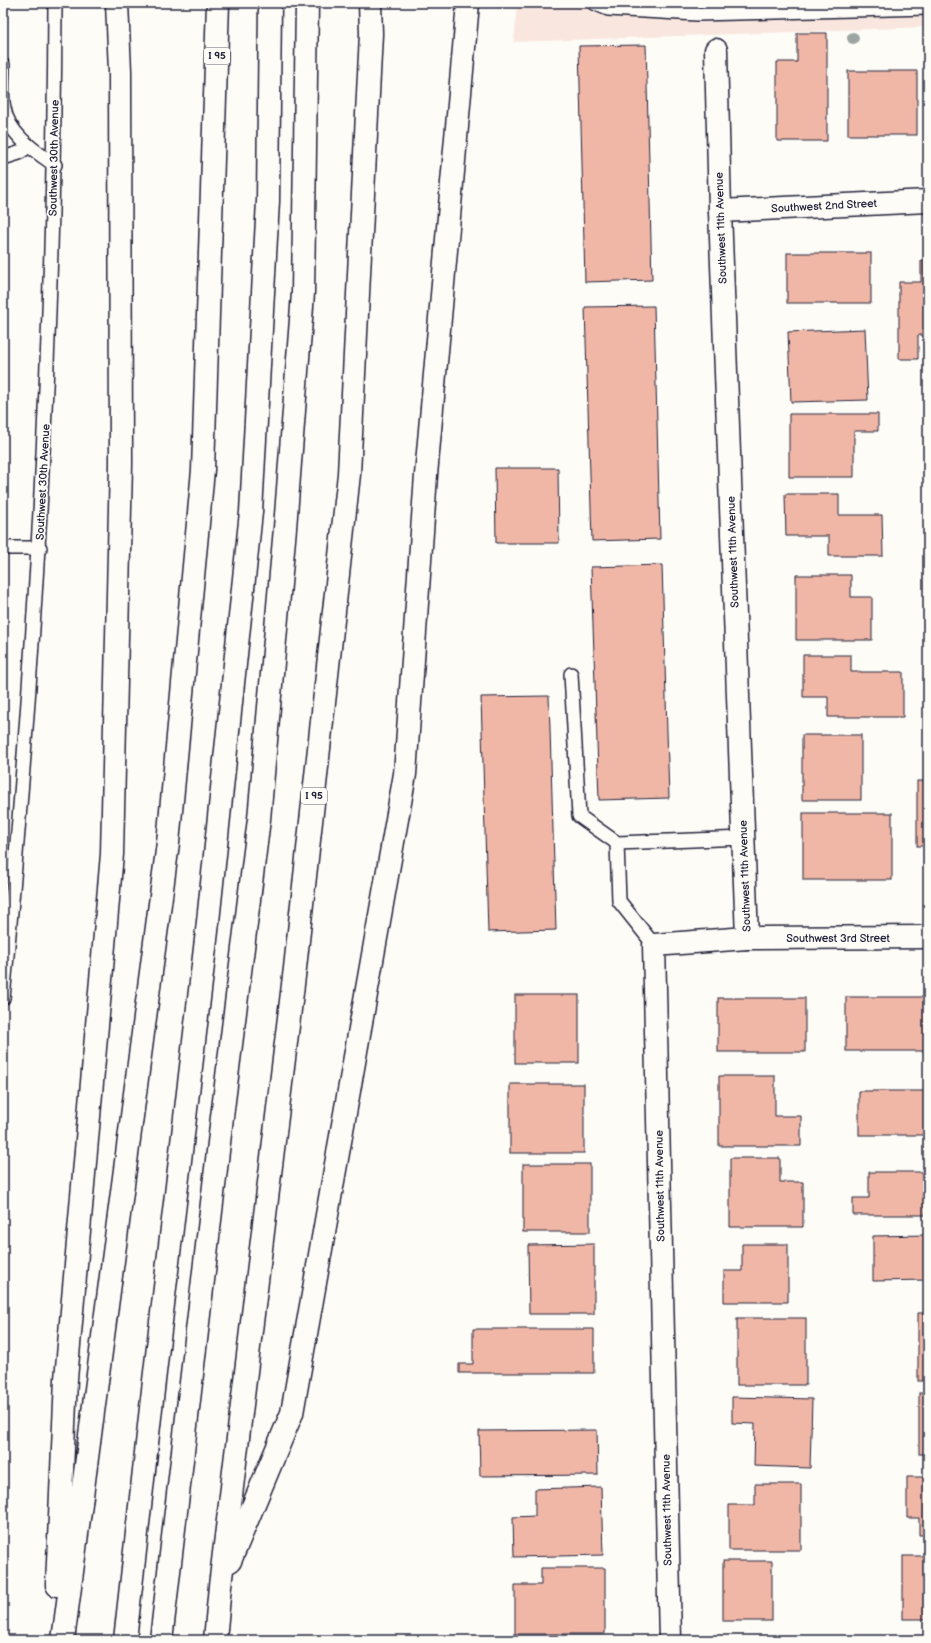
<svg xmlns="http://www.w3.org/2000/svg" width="931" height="1643" font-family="'Balsamiq Sans',sans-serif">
  <rect width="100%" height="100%" fill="#fdfcf7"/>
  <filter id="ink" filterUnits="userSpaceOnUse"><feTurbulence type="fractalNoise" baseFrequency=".025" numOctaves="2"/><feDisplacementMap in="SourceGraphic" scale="8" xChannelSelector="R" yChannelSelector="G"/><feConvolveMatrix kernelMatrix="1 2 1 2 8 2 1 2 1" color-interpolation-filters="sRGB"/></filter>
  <g filter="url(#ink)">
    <!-- built -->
    <polygon fill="#f9e7df" points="517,3 928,3 928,27 514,42"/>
    <!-- building -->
    <g fill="#f0b7a7" stroke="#22223b">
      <polygon points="797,33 827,33 827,141 777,141 777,62 797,62"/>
      <polygon points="646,45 652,280 585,282 579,46"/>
      <rect x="848" y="71" width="69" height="64"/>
      <rect x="787" y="253" width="84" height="50"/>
      <polygon points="921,261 928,261 928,335 918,335 918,359 899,359 899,282 921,282"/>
      <polygon points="654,306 660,539 592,541 585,307"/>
      <polygon points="865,329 868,400 791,402 788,332"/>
      <polygon points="789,414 878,414 878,431 854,431 854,477 789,477"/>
      <polygon points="495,468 558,468 559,543 496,543"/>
      <polygon points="785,494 839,494 839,515 882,515 883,556 829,556 829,536 786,536"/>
      <polygon points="662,565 669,798 599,800 591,567"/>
      <polygon points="796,575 851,575 851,597 872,597 872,640 796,640"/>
      <polygon points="803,655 851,655 851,672 903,672 903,717 828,717 828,697 803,697"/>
      <polygon points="549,696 556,930 488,932 481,697"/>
      <rect x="802" y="735" width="59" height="65"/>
      <rect x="917" y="781" width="11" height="65"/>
      <rect x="803" y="813" width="89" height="67"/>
      <rect x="515" y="995" width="64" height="68"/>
      <rect x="846" y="997" width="82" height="54"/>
      <rect x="718" y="998" width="87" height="54"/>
      <polygon points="719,1076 775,1076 775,1116 801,1116 801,1146 719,1146"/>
      <rect x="510" y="1084" width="74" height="69"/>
      <rect x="859" y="1091" width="69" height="44"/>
      <polygon points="730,1158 780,1158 780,1182 803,1182 803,1227 730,1227"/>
      <rect x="523" y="1164" width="67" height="68"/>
      <polygon points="869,1172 928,1172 928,1215 853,1215 853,1198 869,1198"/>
      <polygon points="928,1235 928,1280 873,1281 873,1236"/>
      <polygon points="594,1244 594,1314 529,1314 528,1245"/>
      <polygon points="742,1244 788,1244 788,1302 724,1302 724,1271 742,1271"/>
      <rect x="918" y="1313" width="10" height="68"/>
      <rect x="737" y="1318" width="69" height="67"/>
      <polygon points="473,1329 594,1329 594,1373 459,1373 459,1364 473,1364"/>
      <rect x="919" y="1393" width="9" height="61"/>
      <polygon points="732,1397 812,1399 810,1468 754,1466 755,1424 732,1423"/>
      <polygon points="597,1430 598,1475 480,1476 479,1431"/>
      <polygon points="907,1477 928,1477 928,1535 919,1535 919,1518 907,1518"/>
      <polygon points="755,1484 801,1484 801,1550 729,1550 729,1505 755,1505"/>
      <polygon points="601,1487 603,1555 514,1557 513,1517 535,1516 535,1489"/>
      <rect x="903" y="1556" width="25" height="63"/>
      <rect x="723" y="1561" width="49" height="60"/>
      <polygon points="541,1568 605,1568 605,1634 515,1634 515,1585 541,1585"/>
    </g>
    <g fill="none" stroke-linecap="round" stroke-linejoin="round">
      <!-- lane casing -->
      <g stroke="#22223b" stroke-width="16">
        <g id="lane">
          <polyline points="594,3 608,9 697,14 928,8"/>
          <path d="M3,65c0,14 -2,30 1,43 4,26 31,43 51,57"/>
          <polyline points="3,158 19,153 29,146"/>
          <polyline points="3,548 40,548"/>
          <polyline points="571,674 579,816 617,843"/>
          <polyline points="654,945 619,901 617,843 744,838"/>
          <path d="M3,998c32,-331 51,-662 52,-995"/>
        </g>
      </g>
      <!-- street casing -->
      <g stroke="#22223b" stroke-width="25">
        <g id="street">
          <polyline points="716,50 720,211 747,938"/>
          <polyline points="720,211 928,201"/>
          <polyline points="670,1640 654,945 747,938 928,937"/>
        </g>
      </g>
      <!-- highway casing -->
      <g stroke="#22223b" stroke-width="25">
        <g id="highway">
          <polyline points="230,1561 292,1413 405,774 426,475 468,3"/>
          <polyline points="57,1585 66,1379 112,854 121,464 120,71 117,3"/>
          <polyline points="63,1640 168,843 203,470 218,3"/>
          <polyline points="125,1640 154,1381 207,931 251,512 268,201 270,3"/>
          <polyline points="161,1640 222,1117 259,819 285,528 303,293 307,3"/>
          <polyline points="215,1640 220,1586 295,968 349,474 371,34 370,3"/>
        </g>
      </g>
      <!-- lane -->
      <use href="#lane" stroke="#fdfcf7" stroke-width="13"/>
      <!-- street -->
      <use href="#street" stroke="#fdfcf7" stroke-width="22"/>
      <!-- highway -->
      <use href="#highway" stroke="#fdfcf7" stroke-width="22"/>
    </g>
    <!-- trees -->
    <circle fill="#9da5a2" cx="853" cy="38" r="6"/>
  </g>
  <g text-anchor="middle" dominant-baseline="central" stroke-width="3.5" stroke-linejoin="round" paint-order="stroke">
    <!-- shield labels -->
    <g fill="#fdfcf7" stroke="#646373" stroke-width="1">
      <rect x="204" y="48" width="26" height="16" rx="3"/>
      <rect x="301" y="788" width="26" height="16" rx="3"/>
    </g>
    <g font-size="10" font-weight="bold" fill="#22223b">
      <text x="217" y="56">I 95</text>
      <text x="314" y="796">I 95</text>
    </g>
    <!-- street labels -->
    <g font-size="11" fill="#22223b" stroke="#fdfcf7">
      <text transform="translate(54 158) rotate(-89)">Southwest 30th Avenue</text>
      <text transform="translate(824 206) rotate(-3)">Southwest 2nd Street</text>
      <text transform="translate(721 228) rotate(-92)">Southwest 11th Avenue</text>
      <text transform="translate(43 482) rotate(-87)">Southwest 30th Avenue</text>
      <text transform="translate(733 552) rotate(-92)">Southwest 11th Avenue</text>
      <text transform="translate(745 876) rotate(-92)">Southwest 11th Avenue</text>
      <text x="838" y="938">Southwest 3rd Street</text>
      <text transform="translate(660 1186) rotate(-91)">Southwest 11th Avenue</text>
      <text transform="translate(667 1510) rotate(-91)">Southwest 11th Avenue</text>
    </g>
  </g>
  <!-- margin -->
  <rect width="931" height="1643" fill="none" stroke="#fdfcf7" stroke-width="16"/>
  <rect x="8" y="8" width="915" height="1627" fill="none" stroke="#22223b" stroke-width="1.5" filter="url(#ink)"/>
</svg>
